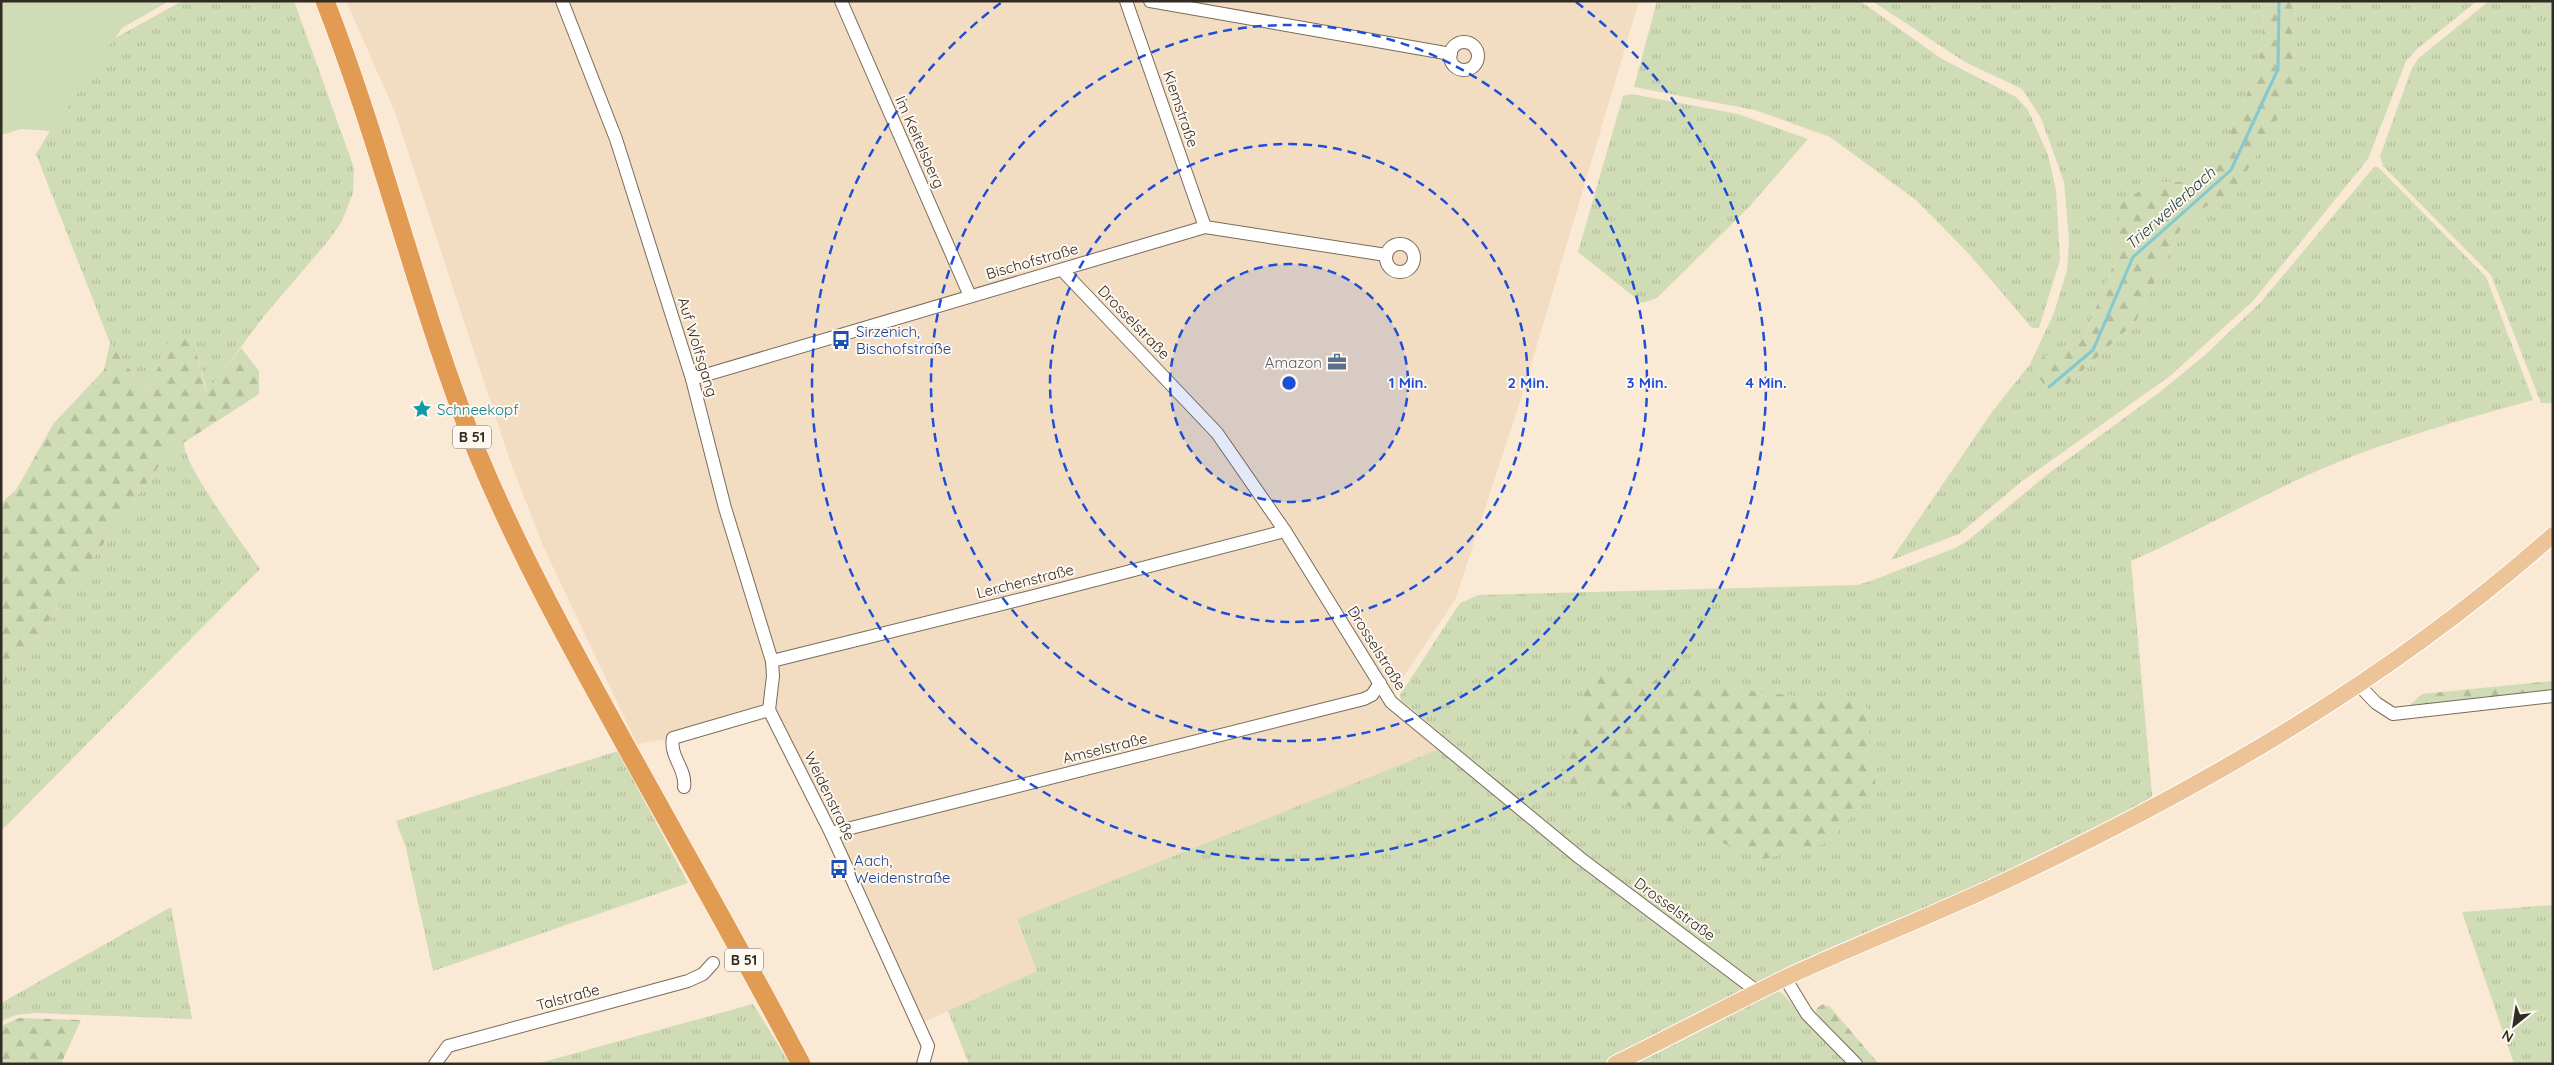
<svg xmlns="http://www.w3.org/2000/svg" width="2554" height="1065" font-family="Quicksand,sans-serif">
  <defs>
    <pattern id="grass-tufts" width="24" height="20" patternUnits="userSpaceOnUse" patternTransform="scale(1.25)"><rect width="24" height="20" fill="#d0dcb5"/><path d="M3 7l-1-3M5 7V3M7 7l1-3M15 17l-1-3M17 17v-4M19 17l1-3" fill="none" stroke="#b3bd9b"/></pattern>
    <pattern id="forest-firs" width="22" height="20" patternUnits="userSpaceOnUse" patternTransform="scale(1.25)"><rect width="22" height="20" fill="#d0dcb5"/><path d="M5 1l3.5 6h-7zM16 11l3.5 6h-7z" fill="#b3bd9b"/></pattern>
  </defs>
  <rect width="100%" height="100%" fill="#fae9d4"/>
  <!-- built -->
  <polygon fill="#f2ddc2" points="346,1 1639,1 1520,402 1455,600 1396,688 1391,701 1447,748 1017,919 1038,971 919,1024 769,710 673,738 637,744 544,548 511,464 395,112"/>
  <!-- grass -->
  <g fill="url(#grass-tufts)">
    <polygon points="182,1 294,1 354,168 353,193 342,221 328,241 264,316 207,392 193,338 171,338 147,392 110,343 36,154 101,46"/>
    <polygon points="1657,1 1860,1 1942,59 2016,97 2028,110 2048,155 2056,190 2060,260 2039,328 2032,328 1969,254 1916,200 1830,137 1755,110 1634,87"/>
    <polygon points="1872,1 2265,1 2259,66 2210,180 2155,183 2119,236 2117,255 2084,338 2030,364 2061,391 2136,321 2186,218 2234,191 2300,68 2293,46 2295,1 2477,1 2418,48 2406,61 2368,159 2253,301 2170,376 2021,482 1959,534 1891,560 1992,412 2030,364 2054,313 2067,270 2069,240 2064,182 2041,118 2022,89 1965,62"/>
    <polygon points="2489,1 2553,1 2553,403 2541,403 2491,275 2383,166 2380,156 2412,68 2419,58"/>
    <polygon points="1631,94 1738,114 1808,139 1749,207 1657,298 1642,303 1578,252 1623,96"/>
    <path d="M2374,167h4l108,110 47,123c-72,20 -145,40 -214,70 -64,28 -124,63 -188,91l21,234 -2,5 -94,51 -298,132 -155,-113 -202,-170 -1,-5 60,-92 19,-8 378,-10 14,-4 84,-33 12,-7 82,-68 111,-81 45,-37 55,-52z"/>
    <path d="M184,442c-2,22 61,105 76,127l-259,262v-144l168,-235z"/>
    <polygon points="1442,748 1743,988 1739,997 1604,1064 969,1064 948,1011 1037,971 1017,919"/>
    <polygon points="618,751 688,883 433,971 406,848 396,821"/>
    <polygon points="2553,905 2553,1064 2514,1064 2462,912"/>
    <polygon points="171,907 192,1019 35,1013 16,1015 1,1021 1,1003"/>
    <polygon points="1778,991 1784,995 1801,1015 1851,1064 1625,1064 1768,993"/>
    <polygon points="753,1004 790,1064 536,1064"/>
  </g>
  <!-- forest -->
  <g fill="url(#forest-firs)">
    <polygon points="2265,1 2295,1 2293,46 2300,68 2272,131 2234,191 2186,218 2136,321 2061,391 2042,382 2030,364 2084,338 2117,255 2120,202 2155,183 2210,180 2259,66"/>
    <polygon points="182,334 193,337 206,392 241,348 259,371 259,394 169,452 1,687 1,503 16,490 54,423 104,370 110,343 147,392 171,338"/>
    <polygon points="1591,673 1866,704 1876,789 1828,843 1764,859 1559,779"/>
    <polygon points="2553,681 2553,691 2418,709 2410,705 2422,694"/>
    <polygon points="1823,1004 1830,1007 1879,1064 1865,1064 1822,1021 1816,1012 1817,1008"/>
    <polygon points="19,1018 81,1020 61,1064 1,1064 1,1026"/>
  </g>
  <!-- green -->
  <polygon fill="#d0dcb5" points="1,1 169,1 122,28 52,131 21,129 1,135"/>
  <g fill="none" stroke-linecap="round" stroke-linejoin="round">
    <!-- stream -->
    <polyline stroke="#82c9d1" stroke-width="3" points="2049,387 2093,350 2133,257 2231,170 2278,69 2279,1"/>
    <!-- minor casing -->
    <g stroke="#7a6b59" stroke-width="14">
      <g id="minor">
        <polyline points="562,1 616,139 692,379 725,508 772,661 773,676 769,710"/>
        <polyline points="841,1 970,296"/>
        <polyline points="1126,1 1205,227"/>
        <polyline points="1150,1 1451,54"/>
        <circle cx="1464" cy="56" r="14"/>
        <circle cx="1400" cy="258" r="14"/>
        <polyline points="1063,271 1217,433 1285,531 1391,702 1580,858 1758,992"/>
        <polyline points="692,379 1205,227 1386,255"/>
        <polyline points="772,661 1030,597 1285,531"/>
        <polyline points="2358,684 2376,703 2393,714 2553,696"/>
        <path d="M684,787c3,-17 -15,-31 -11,-49l96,-28 62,123 97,213 -5,18"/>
        <polyline points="831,833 1364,699 1372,695 1380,683"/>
        <polyline points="1785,978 1807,1014 1856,1064"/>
        <polyline points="435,1064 448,1046 688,981 703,974 713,963"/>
      </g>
    </g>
    <!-- major casing -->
    <g stroke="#fff" stroke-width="18">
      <path id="major" d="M1615,1064c57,-28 113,-58 170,-86 77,-36 157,-66 233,-103 191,-91 377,-199 535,-340"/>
    </g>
    <!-- highway casing -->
    <g stroke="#fff" stroke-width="20">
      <path id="highway" d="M325,1c58,148 93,304 152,451 38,92 86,180 134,267 63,115 129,229 190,345"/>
    </g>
    <!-- minor -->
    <use href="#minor" stroke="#fff" stroke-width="12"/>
    <!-- major -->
    <use href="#major" stroke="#edc398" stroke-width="16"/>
    <!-- highway -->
    <use href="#highway" stroke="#e19b53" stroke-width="19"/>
  </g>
  <!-- distance rings -->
  <circle cx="1289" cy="383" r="119" fill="#1d4ed8" fill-opacity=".12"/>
  <g fill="none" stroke="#1d4ed8" stroke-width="2.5" stroke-dasharray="9 6">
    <circle cx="1289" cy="383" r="119"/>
    <circle cx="1289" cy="383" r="239"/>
    <circle cx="1289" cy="383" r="358"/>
    <path d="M1576 2A477 477 0 1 1 1002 2"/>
  </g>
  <!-- icons -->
  <defs>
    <g id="bus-bare" transform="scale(1.5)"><path d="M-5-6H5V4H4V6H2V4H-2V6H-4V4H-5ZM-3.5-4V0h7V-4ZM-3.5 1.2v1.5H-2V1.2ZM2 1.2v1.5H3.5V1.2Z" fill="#1a4fb4" stroke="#fff8f0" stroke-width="2.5" paint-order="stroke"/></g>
    <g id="office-bare" transform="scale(1.5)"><path d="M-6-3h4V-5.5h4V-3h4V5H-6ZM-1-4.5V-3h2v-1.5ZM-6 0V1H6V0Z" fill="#5c6f8a" stroke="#fff8f0" stroke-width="2.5" paint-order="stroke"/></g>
    <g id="sight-bare" transform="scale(1.5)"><path d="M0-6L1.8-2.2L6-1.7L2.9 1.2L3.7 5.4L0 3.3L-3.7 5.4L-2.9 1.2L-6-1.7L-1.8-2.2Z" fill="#0f9aa8" stroke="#fff8f0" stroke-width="2.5" paint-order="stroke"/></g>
  </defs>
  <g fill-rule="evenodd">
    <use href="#bus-bare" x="841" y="340"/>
    <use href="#office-bare" x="1337" y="362"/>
    <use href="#sight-bare" x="422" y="409"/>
    <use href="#bus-bare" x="839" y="869"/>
  </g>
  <g text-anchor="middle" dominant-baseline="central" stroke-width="4" stroke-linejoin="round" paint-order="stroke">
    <!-- shield labels -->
    <g fill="#fff8f0" stroke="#6f6860" stroke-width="1">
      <rect x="453" y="425.5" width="38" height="23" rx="4"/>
      <rect x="725" y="948.5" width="38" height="23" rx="4"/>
    </g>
    <g font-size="14" font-weight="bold" fill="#312b23">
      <text x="472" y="437">B 51</text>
      <text x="744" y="960">B 51</text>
    </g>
    <!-- street labels -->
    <g font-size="15" fill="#312b23" stroke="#fff8f0">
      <text transform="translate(1181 109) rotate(71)">Kiemstraße</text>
      <text transform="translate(920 142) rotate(66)">Im Keitelsberg</text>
      <text transform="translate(1032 261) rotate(-16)">Bischofstraße</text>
      <text transform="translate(1134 322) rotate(46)">Drosselstraße</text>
      <text transform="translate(698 347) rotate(73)">Auf Wolfsgang</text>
      <text transform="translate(1025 581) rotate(-14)">Lerchenstraße</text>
      <text transform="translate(1377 648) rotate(58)">Drosselstraße</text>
      <text transform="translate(1105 748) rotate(-14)">Amselstraße</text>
      <text transform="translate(830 796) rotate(64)">Weidenstraße</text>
      <text transform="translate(1675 909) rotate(36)">Drosselstraße</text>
      <text transform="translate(568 997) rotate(-15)">Talstraße</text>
    </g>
    <!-- transit labels -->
    <g font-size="15" fill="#164399" stroke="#fff8f0" text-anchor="start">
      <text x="856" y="331">Sirzenich,<tspan x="856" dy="17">Bischofstraße</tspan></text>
      <text x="854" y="860">Aach,<tspan x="854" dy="17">Weidenstraße</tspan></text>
    </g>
    <!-- service labels -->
    <g font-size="15" fill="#4e5e75" stroke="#fff8f0" text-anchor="end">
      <text x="1322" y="362">Amazon</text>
    </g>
    <!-- culture labels -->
    <g font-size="15" fill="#0d838f" stroke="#fff8f0" text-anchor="start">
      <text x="437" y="409">Schneekopf</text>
    </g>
    <!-- water labels -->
    <g font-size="16" font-style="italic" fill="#183b3f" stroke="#fff8f0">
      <text transform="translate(2170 208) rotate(-42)">Trierweilerbach</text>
    </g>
  </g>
  <circle cx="1289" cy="383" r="8" fill="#1d4ed8" stroke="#fff8f0" stroke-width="2.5"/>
  <g font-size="15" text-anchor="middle" font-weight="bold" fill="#1d4ed8" stroke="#fff8f0" stroke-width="4" stroke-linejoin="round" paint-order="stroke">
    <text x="1408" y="388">1 Min.</text>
    <text x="1528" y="388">2 Min.</text>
    <text x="1647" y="388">3 Min.</text>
    <text x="1766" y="388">4 Min.</text>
  </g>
  <!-- border -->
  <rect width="2554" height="1065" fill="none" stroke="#312b23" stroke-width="5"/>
  <!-- north arrow -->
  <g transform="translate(2514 1025) rotate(210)" stroke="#fff8f0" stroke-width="4" paint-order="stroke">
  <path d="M0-4L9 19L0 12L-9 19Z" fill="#312b23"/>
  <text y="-8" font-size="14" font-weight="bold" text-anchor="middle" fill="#312b23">N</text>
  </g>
</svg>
